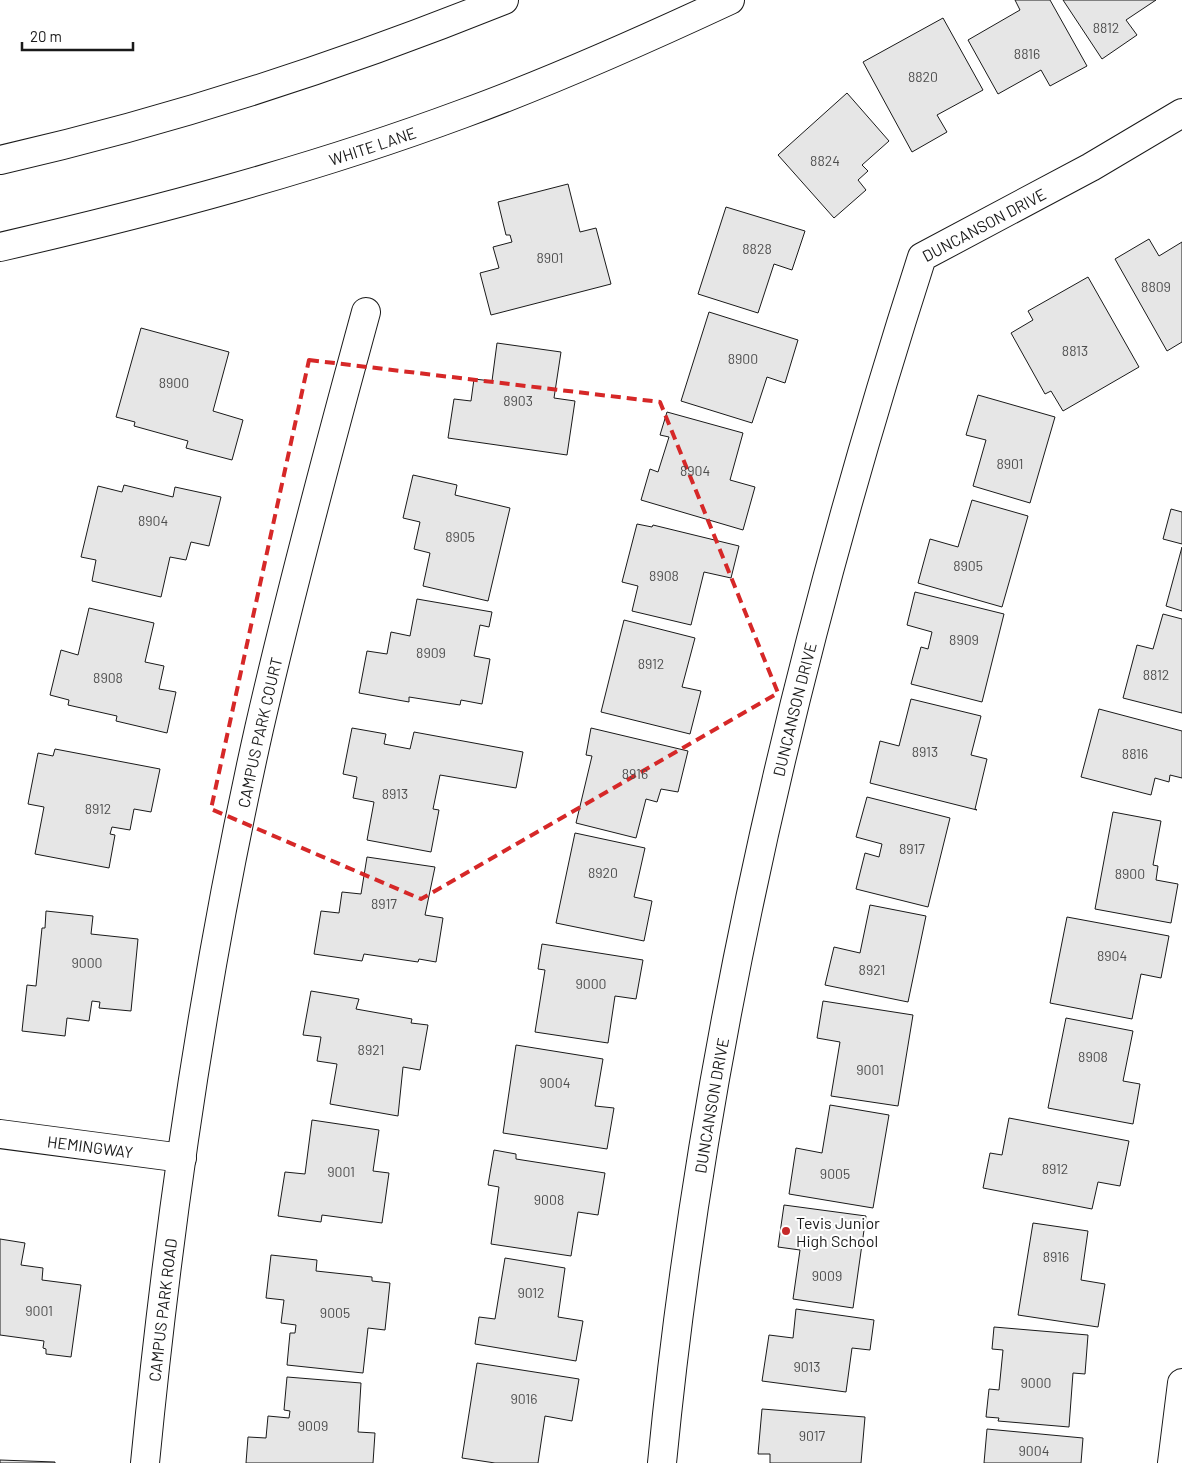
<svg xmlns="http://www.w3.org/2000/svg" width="1182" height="1463" font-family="Barlow,sans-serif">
  <rect width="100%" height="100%" fill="#fff"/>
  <!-- building -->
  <g fill="#e6e6e6" stroke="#1a1a1a">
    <polygon points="1015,0 1050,0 1087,66 1050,86 1041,70 998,94 968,40 1020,10"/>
    <polygon points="1063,0 1156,0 1126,20 1137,35 1102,59"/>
    <polygon points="943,18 983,90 937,115 947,132 912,152 863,62"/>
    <polygon points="847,93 889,141 862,165 868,171 858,180 866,190 834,218 778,155"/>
    <polygon points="568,184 580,232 596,228 611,284 491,315 480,273 499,268 493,247 512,242 510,235 506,235 498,202"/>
    <polygon points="726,207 805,231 792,270 774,264 758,313 698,294"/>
    <polygon points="1149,239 1159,256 1182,242 1182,342 1167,351 1115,259"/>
    <polygon points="1088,277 1139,367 1063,411 1051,391 1045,394 1011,333 1033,320 1028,311"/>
    <polygon points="709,312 798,340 785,383 767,377 752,423 681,401"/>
    <polygon points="141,328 229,352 213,411 243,420 232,460 186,448 188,441 134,426 135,422 116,417"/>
    <polygon points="497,343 561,352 554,398 575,401 567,455 448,438 454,399 471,401 474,379 492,381"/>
    <polygon points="978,395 1055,417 1030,503 973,486 986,440 966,435"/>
    <polygon points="667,412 743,433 730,480 755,487 743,530 641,500 650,469 658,472 669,437 660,435"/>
    <polygon points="413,475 457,485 455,495 510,508 488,601 423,586 430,553 414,549 420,522 403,518"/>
    <polygon points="124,485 173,497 175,487 221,497 209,546 191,542 186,560 170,557 161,597 92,581 96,560 81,557 98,486 122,492"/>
    <polygon points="972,500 1028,516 1002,607 918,583 930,539 958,547"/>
    <polygon points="1171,509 1182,512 1182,544 1163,539"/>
    <polygon points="637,524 652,527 653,525 739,546 731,578 704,572 691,625 632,611 638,586 622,582"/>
    <polygon points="1182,547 1182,611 1166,606"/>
    <polygon points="915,592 1004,614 982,702 911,684 921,647 928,649 932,632 907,625"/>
    <polygon points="417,599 492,612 489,627 480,625 474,656 490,659 482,704 461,700 460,705 409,697 409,702 359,693 367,651 387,654 391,632 410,636"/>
    <polygon points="89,608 154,623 145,662 164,666 159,689 176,692 167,733 116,721 117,716 68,705 69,700 50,695 61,650 78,655"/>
    <polygon points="1163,614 1182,619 1182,713 1123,698 1137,645 1153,649"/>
    <polygon points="624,620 695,638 682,687 701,691 690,734 601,712"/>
    <polygon points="911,699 981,716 971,755 987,759 975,809 977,810 870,783 880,741 899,746"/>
    <polygon points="1099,709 1182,731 1182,778 1170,775 1169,782 1155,778 1151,795 1081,777"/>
    <polygon points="352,728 386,734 384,744 410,749 414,732 523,752 516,788 440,775 433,809 439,810 431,852 367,840 374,802 353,798 357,777 343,774"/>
    <polygon points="591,728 688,751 678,792 661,789 657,802 646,799 636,838 576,823 592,756 586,755"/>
    <polygon points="55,749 160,769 151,812 134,809 130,830 112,827 110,834 115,835 109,868 35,854 44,807 28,804 38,753 53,756"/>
    <polygon points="867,797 950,818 928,907 856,889 865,853 879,857 882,844 856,837"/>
    <polygon points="1113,812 1161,821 1153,865 1158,866 1156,880 1178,884 1171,923 1095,909"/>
    <polygon points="575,833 645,848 634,897 652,901 644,941 556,923"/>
    <polygon points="367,857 435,867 425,915 443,918 436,962 419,959 418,962 364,954 362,961 314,954 321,911 339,913 342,892 361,894"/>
    <polygon points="870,905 926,916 908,1002 825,985 834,947 860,953"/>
    <polygon points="46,911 93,916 91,934 138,939 131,1011 99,1008 100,1002 92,1001 89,1021 67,1018 65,1036 22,1031 27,985 36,986 42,928 45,928"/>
    <polygon points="1067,917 1169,936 1161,978 1141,974 1132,1019 1050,1003"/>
    <polygon points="542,944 643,960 636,999 615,996 608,1043 535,1032 545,970 538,969"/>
    <polygon points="311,991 359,999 356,1009 412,1019 411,1023 428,1025 420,1070 403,1067 398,1116 330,1104 337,1064 317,1061 321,1037 303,1035"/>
    <polygon points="823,1001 913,1015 898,1106 831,1096 840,1042 817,1038"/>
    <polygon points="1066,1018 1133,1031 1123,1081 1140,1084 1133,1124 1048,1108"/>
    <polygon points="516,1045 603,1059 595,1106 614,1108 607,1149 503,1133"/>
    <polygon points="830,1105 889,1115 873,1208 789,1194 796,1148 822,1153"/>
    <polygon points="1009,1118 1129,1141 1120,1186 1098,1182 1092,1209 983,1188 990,1153 1002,1155"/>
    <polygon points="312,1120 379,1130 373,1171 389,1173 382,1223 322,1215 321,1222 278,1216 285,1172 305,1174"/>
    <polygon points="494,1150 516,1154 516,1159 605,1173 598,1215 578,1212 571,1256 491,1244 499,1187 488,1185"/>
    <polygon points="784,1205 866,1216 853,1308 793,1299 800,1250 778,1247"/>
    <polygon points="1033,1223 1088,1231 1081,1280 1105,1284 1098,1327 1018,1315"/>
    <polygon points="0,1239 25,1243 21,1265 43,1268 42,1280 81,1285 71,1357 46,1354 46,1349 43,1348 44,1341 0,1335"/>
    <polygon points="271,1255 317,1260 316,1271 372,1277 372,1281 390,1283 385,1330 368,1328 363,1373 287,1365 290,1333 295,1333 296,1325 281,1323 284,1300 266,1298"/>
    <polygon points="505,1258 565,1268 558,1317 583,1321 576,1361 475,1344 479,1317 495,1319"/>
    <polygon points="796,1309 874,1320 870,1350 852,1348 846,1392 762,1381 769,1335 793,1338"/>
    <polygon points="994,1327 1088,1335 1085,1374 1073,1373 1069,1427 998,1421 999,1418 986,1417 989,1389 999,1390 1003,1350 992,1349"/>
    <polygon points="477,1363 579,1379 572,1421 545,1416 538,1463 495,1463 462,1458"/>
    <polygon points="287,1377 361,1383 358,1432 375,1433 373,1463 246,1463 248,1437 266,1438 268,1416 289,1418 290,1411 284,1410"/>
    <polygon points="762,1409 865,1417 861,1463 770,1463 770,1454 758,1454"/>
    <polygon points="987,1429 1083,1438 1081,1463 984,1463"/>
    <polygon points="0,1460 55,1462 55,1463 0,1463"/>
  </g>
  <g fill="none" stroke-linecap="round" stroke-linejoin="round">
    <!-- street casing -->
    <g stroke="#1a1a1a" stroke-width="30">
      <g id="street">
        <path id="s1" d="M0,1134l182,24"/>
        <path id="s2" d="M145,1463c24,-246 60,-493 114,-734 32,-140 69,-278 107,-417"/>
        <path id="s3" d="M662,1463c40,-411 134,-814 260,-1206l169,-90 91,-54"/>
        <polyline points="1172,1463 1182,1383"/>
      </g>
    </g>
    <!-- secondary casing -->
    <g stroke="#1a1a1a" stroke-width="30">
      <g id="secondary">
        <path d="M0,160c172,-39 340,-94 504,-160"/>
        <path id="s4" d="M0,247c156,-36 311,-77 462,-133 91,-33 180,-73 268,-114"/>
      </g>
    </g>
    <!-- street -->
    <use href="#street" stroke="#fff" stroke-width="28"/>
    <!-- secondary -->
    <use href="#secondary" stroke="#fff" stroke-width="28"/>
  </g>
  <!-- marked area -->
  <path fill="none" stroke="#d62828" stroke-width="4" stroke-dasharray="10 6" stroke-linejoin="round" d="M309,360l351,42 118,291 -357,206 -210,-90z"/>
  <!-- markers -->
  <circle fill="#c62828" stroke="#fff" stroke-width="2" cx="786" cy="1231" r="5"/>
  <g text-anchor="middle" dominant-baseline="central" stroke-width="4" stroke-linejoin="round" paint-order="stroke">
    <!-- number labels -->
    <g font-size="14" fill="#4d4d4d">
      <text x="1106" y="27">8812</text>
      <text x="1027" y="53">8816</text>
      <text x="923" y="76">8820</text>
      <text x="825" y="160">8824</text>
      <text x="757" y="248">8828</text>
      <text x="550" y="257">8901</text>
      <text x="1156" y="286">8809</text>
      <text x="1075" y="350">8813</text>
      <text x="743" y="358">8900</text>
      <text x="174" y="382">8900</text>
      <text x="518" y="400">8903</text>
      <text x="1010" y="463">8901</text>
      <text x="695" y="470">8904</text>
      <text x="153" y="520">8904</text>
      <text x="460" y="536">8905</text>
      <text x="968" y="565">8905</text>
      <text x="664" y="575">8908</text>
      <text x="964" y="639">8909</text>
      <text x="431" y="652">8909</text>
      <text x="651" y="663">8912</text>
      <text x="1156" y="674">8812</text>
      <text x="108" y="677">8908</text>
      <text x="925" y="751">8913</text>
      <text x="1135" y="753">8816</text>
      <text x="635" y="773">8916</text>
      <text x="395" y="793">8913</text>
      <text x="98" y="808">8912</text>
      <text x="912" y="848">8917</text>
      <text x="603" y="872">8920</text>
      <text x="1130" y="873">8900</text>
      <text x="384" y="903">8917</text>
      <text x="1112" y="955">8904</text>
      <text x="87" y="962">9000</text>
      <text x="872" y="969">8921</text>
      <text x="591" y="983">9000</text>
      <text x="371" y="1049">8921</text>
      <text x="1093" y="1056">8908</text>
      <text x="870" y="1069">9001</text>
      <text x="555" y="1082">9004</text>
      <text x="1055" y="1168">8912</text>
      <text x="341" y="1171">9001</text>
      <text x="835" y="1173">9005</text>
      <text x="549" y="1199">9008</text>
      <text x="1056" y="1256">8916</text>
      <text x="827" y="1275">9009</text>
      <text x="531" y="1292">9012</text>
      <text x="39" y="1310">9001</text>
      <text x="335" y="1312">9005</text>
      <text x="807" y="1366">9013</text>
      <text x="1036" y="1382">9000</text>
      <text x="524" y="1398">9016</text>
      <text x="313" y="1425">9009</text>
      <text x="812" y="1435">9017</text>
      <text x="1034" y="1450">9004</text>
    </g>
    <!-- street labels -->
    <g font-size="16" fill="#1a1a1a" stroke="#fff">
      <text stroke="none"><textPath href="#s4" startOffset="386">WHITE LANE</textPath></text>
      <text stroke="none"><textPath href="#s3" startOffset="1306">DUNCANSON DRIVE</textPath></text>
      <text stroke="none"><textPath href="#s3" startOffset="766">DUNCANSON DRIVE</textPath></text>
      <text stroke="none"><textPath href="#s2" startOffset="740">CAMPUS PARK COURT</textPath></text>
      <text stroke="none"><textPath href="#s3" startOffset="361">DUNCANSON DRIVE</textPath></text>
      <text stroke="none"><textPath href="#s1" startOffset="91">HEMINGWAY</textPath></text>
      <text stroke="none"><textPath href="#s2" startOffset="154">CAMPUS PARK ROAD</textPath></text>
    </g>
    <!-- poi labels -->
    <g font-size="16" fill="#1a1a1a" stroke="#fff" text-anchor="start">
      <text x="796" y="1222">Tevis Junior<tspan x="796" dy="18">High School</tspan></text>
    </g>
  </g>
  <!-- scale -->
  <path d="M22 42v8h111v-8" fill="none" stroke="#1a1a1a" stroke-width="2.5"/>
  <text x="30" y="42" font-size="15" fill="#1a1a1a" stroke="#ffffff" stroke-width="4" paint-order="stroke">20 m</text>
</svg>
